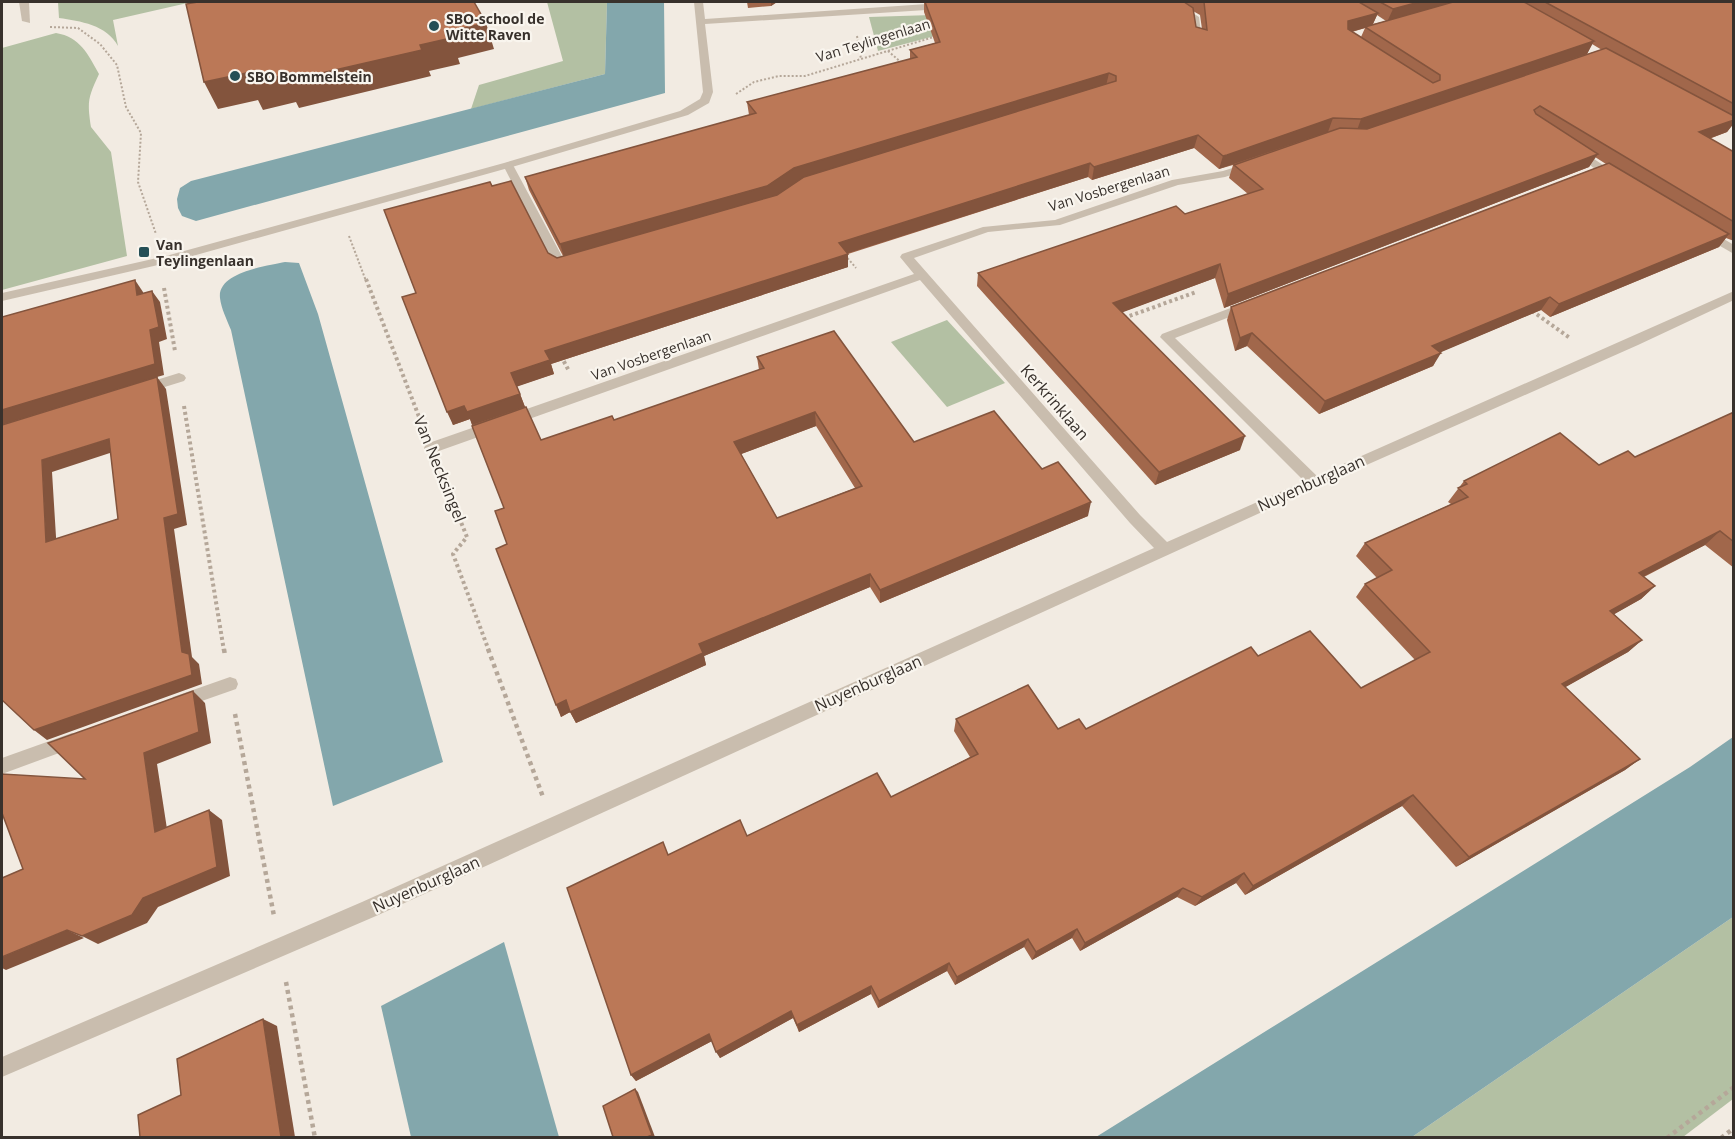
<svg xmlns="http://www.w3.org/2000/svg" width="1735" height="1139" font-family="'Open Sans',sans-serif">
  <rect width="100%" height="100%" fill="#f2ebe2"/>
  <!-- green -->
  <g fill="#b3c0a3">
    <path d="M58,2h134l-79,18 5,26c-11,-21 -38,-25 -59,-28z"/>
    <polygon points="547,2 607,2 605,74 471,109 479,85 563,61"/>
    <polygon points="1026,12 878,51 869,17"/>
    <path d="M56,33c24,4 32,21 43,41 -11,24 -12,27 -8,53l20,25 16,104 -125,34v-242z"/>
    <polygon points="947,320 1005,383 947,407 891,342"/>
    <polygon points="1733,917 1733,1099 1683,1137 1412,1137"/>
  </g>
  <!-- water -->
  <g fill="#83a7ac">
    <polygon points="607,2 664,2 665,93 196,221 182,216 178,208 177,199 180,188 191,181 605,74"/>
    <path d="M285,262l14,1 19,51 125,448 -110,44 -102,-476c-4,-10 -10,-22 -11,-32 -3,-26 47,-32 65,-36z"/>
    <polygon points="1733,737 1733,917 1412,1137 1096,1137 1690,767"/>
    <polygon points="504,942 559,1137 411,1137 381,1006"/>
  </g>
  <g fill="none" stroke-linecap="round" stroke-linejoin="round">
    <!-- path-far2 -->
    <g stroke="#b5a799" stroke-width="2" stroke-dasharray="2 2" stroke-linecap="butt">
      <polyline points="50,27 78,28 100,44 117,65 126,107 141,133 138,182 156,234"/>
      <polyline points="857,36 861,59"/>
      <polyline points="888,51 903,64"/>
      <polyline points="736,94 754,82 779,76 805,76 937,36"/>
      <polyline points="349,236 366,281"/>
      <polyline points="845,255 856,268"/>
    </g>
    <!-- path-far1 -->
    <g stroke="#b5a799" stroke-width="4" stroke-dasharray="3 3" stroke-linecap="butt">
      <polyline points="366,279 421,422"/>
      <polyline points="164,288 175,351"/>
      <polyline points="1532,311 1570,338"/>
      <polyline points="1124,318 1196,292"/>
      <polyline points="561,356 569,371"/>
      <polyline points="184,406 224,651"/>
      <polyline points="441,473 467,537 453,554 489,651"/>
    </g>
    <!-- path -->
    <g stroke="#b5a799" stroke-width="4.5" stroke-dasharray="4 4" stroke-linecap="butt">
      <polyline points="224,649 225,656"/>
      <polyline points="488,649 543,797"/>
      <polyline points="235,714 274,916"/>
      <polyline points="286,982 315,1138"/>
      <polyline points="1667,1138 1734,1087"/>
      <polyline points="1721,1138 1734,1128"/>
    </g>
    <!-- lane -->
    <g fill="#c9bdae" fill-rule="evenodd">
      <polygon points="1576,147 1606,167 1606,171 1598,171 1572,152 1571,150"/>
      <polygon points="508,162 513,165 564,260 573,260 573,266 560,269 554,265 503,165"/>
      <polygon points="1705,228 1734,245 1734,254 1701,235 1699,232"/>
      <polygon points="1249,301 1253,302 1253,308 1175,338 1319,478 1321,482 1319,486 1309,486 1160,337 1162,334"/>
      <polygon points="179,373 184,375 186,378 184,381 142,394 135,389 137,386"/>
      <polygon points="230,677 236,679 238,684 236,689 179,709 173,707 171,702 173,697"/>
      <polygon points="72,733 78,736 80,741 78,746 2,774 2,758"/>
    </g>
    <!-- street -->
    <g fill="#c9bdae" fill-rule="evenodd">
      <polygon points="19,2 29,2 30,23 22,21"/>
      <polygon points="694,2 703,2 705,19 942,3 947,6 942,9 705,24 713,92 709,103 688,115 512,167 171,262 2,301 2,293 166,256 504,163 680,111 700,99 703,92"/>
      <polygon points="1167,2 1176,2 1199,17 1202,41 1194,39 1192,20"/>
      <polygon points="1251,162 1256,165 1255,167 1225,177 1178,185 1060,225 988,232 914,258 1140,515 1167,542 1734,291 1734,300 1638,345 1319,486 376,916 2,1077 2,1057 362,902 1154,548 1130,523 920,280 436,452 426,452 424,448 426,444 914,274 900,257 902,254 983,227 1055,220 1172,180 1223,171"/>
    </g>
  </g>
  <!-- wall -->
  <g fill="#a1674b" fill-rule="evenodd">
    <polygon points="747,2 777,2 771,6 748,8"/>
    <path d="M920,2h814v121l-7,9 -18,7 25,13v89l-8,-3 -7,9 -169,70 -9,-7 -101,42 -7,14 -114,48 -72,-68 -12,5 -8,-31 4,-13 375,-143 -11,-7 -6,10 -365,141 -9,-30 -93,34 118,138 -85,35 -178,-199 1,-13 207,-59 63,-20 -19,-16 4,-13 -14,4 -25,-21 -102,32 -4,-3 -240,77v13l-297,97 3,10 -37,12 8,21 16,33 73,-20 145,-50 -2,-13 157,85 128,27 46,47 -208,87 -10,-16 -166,69 2,9 -130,58 -6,-11 -9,5 -54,-173 -3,-36 -34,-89 -17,6 -37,-132 76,-107 56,67 9,5 6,-2 -34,-66 -4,-13 224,-62 -2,-13 163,-43v-9l25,-7 -11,-31v-9h-4zM1193,11l7,4 2,14 -6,-2zM1377,15l9,6 -13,3zM1365,28l-4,9 -9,-5zM1592,44l10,6 -15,4zM816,426l39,62 -78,30 -36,-64z"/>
    <polygon points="1734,412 1734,568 1705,545 1644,577 1655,586 1641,599 1614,614 1642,640 1628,652 1565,687 1640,759 1625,770 1456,867 1402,806 1245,895 1236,883 1195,906 1177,897 1080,951 1072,938 1032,960 1024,947 955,985 947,971 878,1008 871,994 799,1032 793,1018 720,1058 712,1041 636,1081 631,1075 668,855 747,836 891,797 970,757 954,731 956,719 1058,729 1086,729 1258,656 1361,688 1415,660 1356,597 1365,584 1377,578 1356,556 1365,543 1451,504 1448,502 1464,481 1599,465 1635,457"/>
  </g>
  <!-- shaded-wall -->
  <g fill="#83543d">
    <polygon points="771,2 777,2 771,6"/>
    <polygon points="1419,2 1462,2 1387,22 1393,9"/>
    <polygon points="1378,13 1372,26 1365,27 1365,28 1343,34 1348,21"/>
    <polygon points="486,23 494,49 458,58 460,64 429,71 431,76 299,108 296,102 263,110 258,100 218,109 204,82 448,32"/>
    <polygon points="1594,41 1587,54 1356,133 1361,119"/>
    <polygon points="1109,73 1106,86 768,200 564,257 560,244 794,168"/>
    <polygon points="1333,118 1328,132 1219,169 1223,156"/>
    <polygon points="1734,120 1734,123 1727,132 1689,146 1699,132"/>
    <polygon points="1198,135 1194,148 1092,180 1094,167"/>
    <polygon points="1598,154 1589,167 1224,308 1228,294"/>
    <polygon points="1090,163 1088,177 839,256 839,243"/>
    <polygon points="1729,234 1719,247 1550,317 1559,304"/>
    <polygon points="848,254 848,267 551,364 554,374 516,387 511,373 545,351"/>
    <polygon points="1220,264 1215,278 1110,317 1113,303"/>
    <polygon points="135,280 143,292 146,307 137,295"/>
    <polygon points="152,291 160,302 167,339 159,342 164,375 157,377 166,389 187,525 174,529 192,657 199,664 202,684 47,740 34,730 182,652 164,518 157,377 2,425 2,410 150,330"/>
    <polygon points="1550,297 1541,310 1425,359 1432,346"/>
    <polygon points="1252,333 1247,346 1235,351 1240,338"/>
    <polygon points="1441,353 1433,366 1319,414 1325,401"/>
    <polygon points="520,394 525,407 472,425 470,419 453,425 447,412 464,406"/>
    <polygon points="815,412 816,426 736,456 734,442"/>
    <polygon points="1245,436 1240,450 1155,485 1159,472"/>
    <polygon points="109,439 119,450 52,472 57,553 46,542 42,460"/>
    <polygon points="1091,502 1088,516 880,603 880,590"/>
    <polygon points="1720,531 1705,545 1625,586 1639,573"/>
    <polygon points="870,574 870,587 704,656 706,665 576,723 570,712 561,717 556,705 699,644"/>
    <polygon points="1655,586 1641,599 1597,624 1610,611"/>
    <polygon points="1642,640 1628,652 1548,697 1562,684"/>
    <polygon points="193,691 205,703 211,743 157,764 169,842 155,832 144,753"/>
    <polygon points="1640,759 1625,770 1456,867 1469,857"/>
    <polygon points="1413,795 1402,806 1245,895 1253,886"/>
    <polygon points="209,810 222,820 230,876 158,907 147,923 98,944 82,936 143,898"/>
    <polygon points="1244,873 1236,883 1195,906 1202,897"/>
    <polygon points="1183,888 1177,897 1080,951 1085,943"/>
    <polygon points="1077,929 1072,938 1032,960 1036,952"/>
    <polygon points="67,930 84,938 6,970 2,968 2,957"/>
    <polygon points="1028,939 1024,947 955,985 957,977"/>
    <polygon points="949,963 947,971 878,1008 879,1001"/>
    <polygon points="871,986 871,994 799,1032 797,1025"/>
    <polygon points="791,1011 793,1018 720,1058 716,1052"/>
    <polygon points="263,1019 277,1026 295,1137 281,1137"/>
    <polygon points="709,1034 712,1041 636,1081 631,1075"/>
    <polygon points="635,1089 638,1092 655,1137 647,1137"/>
  </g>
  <!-- building -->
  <g fill="#bb7857" stroke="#83543d" stroke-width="1.5" fill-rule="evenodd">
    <polygon points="198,2 474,2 486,23 448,32 451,38 420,45 422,50 287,81 285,75 250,83 247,73 204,82 186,4"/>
    <polygon points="925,2 1184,2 1193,8 1196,27 1207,30 1204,2 1203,2 1359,2 1378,13 1348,21 1348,29 1433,83 1440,80 1440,75 1365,27 1453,2 1524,2 1594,41 1361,119 1333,118 1227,155 1223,156 1198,135 1094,167 1090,163 839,243 848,254 545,351 550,360 511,373 520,394 467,412 464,406 447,412 402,297 416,293 384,210 490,182 492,186 511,181 548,253 557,258 777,195 804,177 1116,81 1116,76 1109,73 794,168 767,186 560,244 525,177 756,113 747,102 917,57 910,50 940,42"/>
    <polygon points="1380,2 1419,2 1393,9"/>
    <polygon points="1545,2 1734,2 1734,104"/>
    <polygon points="1606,48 1734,116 1734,120 1699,132 1734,152 1734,222 1540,106 1534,110 1536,114 1598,154 1228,294 1220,264 1113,303 1245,436 1159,472 978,273 1176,206 1185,214 1263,189 1234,165 1340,128 1367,129"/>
    <polygon points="1609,163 1729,234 1559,304 1550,297 1432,346 1441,353 1325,401 1252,333 1240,338 1231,307"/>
    <polygon points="135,280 137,295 152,291 159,327 150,330 155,364 2,410 2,317"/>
    <path d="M834,331l80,111 80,-31 48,58 16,-7 33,40 -211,88 -10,-16 -171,70 4,9 -133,59 -4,-12 -10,5 -60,-156 11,-5 -12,-33 9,-3 -32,-82 54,-19 15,33 71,-24 2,4 150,-52 -7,-11zM815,412l47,74 -85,32 -43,-76z"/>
    <path d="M157,377l21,137 -14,4 18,134 7,2 3,21 -158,55 -32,-30v-275zM109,439l9,80 -72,23 -4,-82z"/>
    <polygon points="1734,412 1734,542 1720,531 1639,573 1655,586 1610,611 1642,640 1562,684 1640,759 1469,857 1413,795 1253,886 1244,873 1202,897 1183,888 1085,943 1077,929 1036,952 1028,939 957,977 949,963 879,1001 871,986 797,1025 791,1011 716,1052 709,1034 631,1075 567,888 663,842 668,855 740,820 747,836 877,773 891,797 978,754 956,719 1028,685 1058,729 1079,719 1086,729 1251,647 1258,656 1310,631 1361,688 1430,652 1365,584 1392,570 1365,543 1468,497 1458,488 1467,484 1464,481 1560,433 1599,465 1628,451 1635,457"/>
    <polygon points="193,691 199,732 144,753 155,832 209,810 217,867 143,898 132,915 82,936 67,930 2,957 2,878 23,869 2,813 2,774 85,779 48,743"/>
    <polygon points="263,1019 281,1137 140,1137 138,1115 181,1095 177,1059"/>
    <polygon points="635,1089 652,1135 647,1137 613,1137 603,1106"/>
  </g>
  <!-- markers -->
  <g fill="#254f56" stroke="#f9f5ee" stroke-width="2">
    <circle cx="434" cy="26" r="6"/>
    <circle cx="235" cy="76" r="6"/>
    <rect x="138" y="246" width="12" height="12" rx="3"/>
  </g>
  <g text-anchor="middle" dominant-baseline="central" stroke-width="4.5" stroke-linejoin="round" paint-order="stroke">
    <!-- far-poi labels -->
    <g font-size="14" font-weight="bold" fill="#38312c" stroke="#f9f5ee" text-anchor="start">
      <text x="446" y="18">SBO-school de<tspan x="446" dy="16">Witte Raven</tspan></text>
      <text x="247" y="76">SBO Bommelstein</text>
      <text x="156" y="244">Van<tspan x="156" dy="16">Teylingenlaan</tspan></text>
    </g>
    <!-- far-street labels -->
    <g font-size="14" fill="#38312c" stroke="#f9f5ee">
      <text transform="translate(873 40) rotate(-17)">Van Teylingenlaan</text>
      <text transform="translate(1109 188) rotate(-17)">Van Vosbergenlaan</text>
      <text transform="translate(651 355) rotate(-19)">Van Vosbergenlaan</text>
    </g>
    <!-- street labels -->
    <g font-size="16" fill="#38312c" stroke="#f9f5ee">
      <text transform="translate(1055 402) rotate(49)">Kerkrinklaan</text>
      <text transform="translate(440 469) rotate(68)">Van Necksingel</text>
      <text transform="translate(1311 483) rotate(-24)">Nuyenburglaan</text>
      <text transform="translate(868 683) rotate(-24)">Nuyenburglaan</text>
      <text transform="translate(426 884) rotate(-24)">Nuyenburglaan</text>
    </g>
  </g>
  <!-- border -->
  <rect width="1735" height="1139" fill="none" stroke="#38312c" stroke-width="6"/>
</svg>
